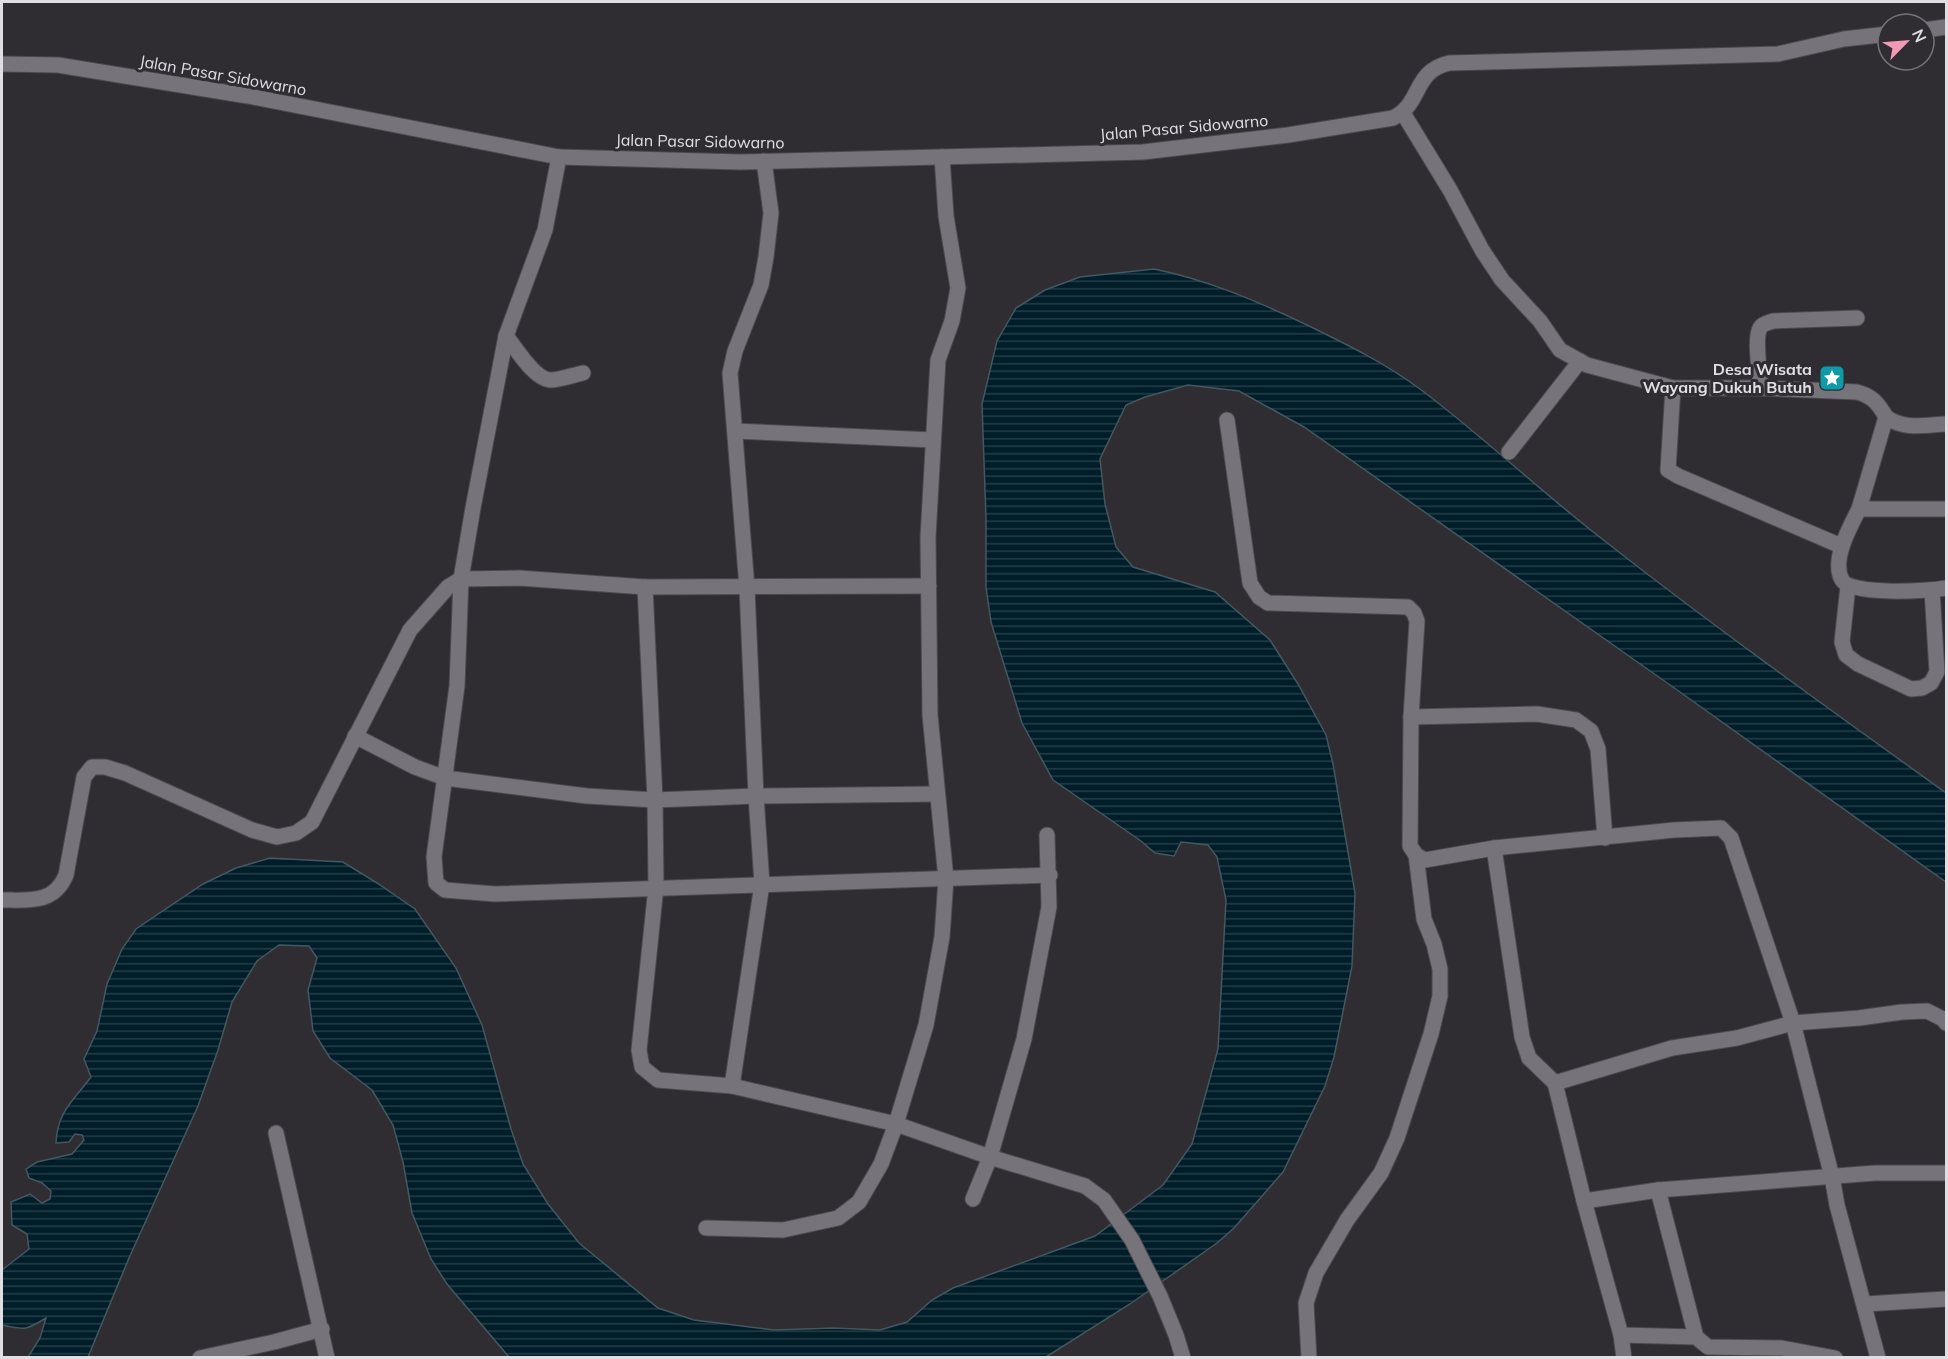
<svg xmlns="http://www.w3.org/2000/svg" width="1948" height="1359" font-family="Mulish,sans-serif">
  <defs>
    <pattern id="water-rules" width="6" height="5" patternUnits="userSpaceOnUse" patternTransform="scale(1.5)"><rect width="6" height="5" fill="#001e29"/><path d="M0 2.5h6" fill="none" stroke="#253e48"/></pattern>
  </defs>
  <rect width="100%" height="100%" fill="#2f2c32"/>
  <!-- water -->
  <path fill="url(#water-rules)" stroke="#435860" stroke-width="1.5" d="M1154,269c54,11 103,32 153,56 39,19 78,38 113,64 64,48 122,104 186,153 111,87 226,169 340,251v89l-266,-190 -376,-265 -65,-36 -51,-6 -43,12 -19,8 -26,54 5,45 11,43 17,20 82,25 55,48 28,44 28,51 7,29 22,129 -3,73 -18,91 -9,29 -42,86 -49,56 -17,15 -87,61 -84,53h-537l-62,-73 -16,-25 -19,-46 -9,-51 -10,-37 -21,-35 -42,-32 -17,-27 -5,-41 9,-32 -8,-12 -30,-1 -22,16 -25,41 -14,48 -20,56 -69,152 -41,99h-60l12,-19 6,-20c-21,13 -22,12 -44,7v-55l27,-21 -2,-15 -15,-9 -1,-23 19,-8 12,9 8,-4 1,-8 -9,-8 -13,-5 -3,-9 11,-7 35,-8 12,-14 -2,-5 -7,-1 -6,8 -13,1c1,-31 18,-43 35,-66l-7,-18 13,-28 10,-47 15,-35 14,-20 67,-45 33,-16 34,-10 73,4 34,21 38,26 41,59 26,57 29,104 12,35 25,40 31,39 79,65 36,12 80,10 60,-2 46,2 27,-8 25,-22 21,-12 142,-52 68,-51 29,-41 26,-95 8,-149 -9,-43 -9,-12 -27,-3 -7,14 -19,-3 -14,-12 -88,-61 -31,-57 -31,-101 -5,-35v-69l-4,-114 15,-63 19,-33 29,-18 35,-13z"/>
  <g fill="none" stroke-linecap="round" stroke-linejoin="round">
    <!-- street casing -->
    <g stroke="#4c494e" stroke-width="17">
      <g id="street">
        <polyline points="1924,30 1946,27"/>
        <path d="M2,64l56,1 190,31 311,61 181,5 403,-10 145,-17 105,-17c30,-15 19,-46 56,-55l329,-9 66,-15 44,-5"/>
        <path d="M1403,113l47,77 32,60 20,30 38,41 20,29 27,15 86,23h88l96,4c15,4 21,11 29,25l-27,92h87"/>
        <polyline points="559,157 545,230 506,336 473,508 461,579 457,686 434,857 436,883 445,890 495,894 1050,875"/>
        <path d="M506,336c10,12 28,43 44,44 10,0 23,-5 33,-7"/>
        <polyline points="1673,388 1668,470 1678,476 1841,546"/>
        <path d="M1761,388c-1,-14 -7,-49 -1,-60 3,-5 8,-5 13,-7l84,-3"/>
        <path d="M1886,417c18,13 39,8 60,7"/>
        <polyline points="1227,420 1250,583 1259,597 1268,603 1408,607 1414,613 1417,621 1411,717 1410,846 1416,855 1425,860 1494,848 1674,830 1721,828 1731,838 1793,1023 1832,1177 1837,1205 1878,1358"/>
        <polyline points="735,431 933,440"/>
        <polyline points="1509,452 1580,361"/>
        <path d="M1859,509c-9,18 -28,51 -17,71 9,16 87,11 104,8"/>
        <polyline points="1848,586 1842,642 1846,655 1858,664 1911,689 1922,688 1931,683 1937,672 1932,590"/>
        <polyline points="645,587 655,800 656,887 639,1050 642,1067 658,1080 732,1086 896,1124 990,1157 1085,1186 1104,1200 1132,1240 1160,1296 1176,1335 1183,1358"/>
        <polyline points="1411,717 1537,714 1576,720 1591,731 1598,749 1605,838"/>
        <polyline points="355,736 415,767 445,778 587,796 655,800 756,796 937,794"/>
        <polyline points="1494,848 1522,1037 1529,1058 1555,1083 1584,1201 1621,1335 1624,1358"/>
        <path d="M2,900c27,0 52,4 64,-25l18,-98 8,-10h13l20,6 127,57 25,7 19,-4 16,-11 98,-192 38,-43 13,-8 58,-1 126,9 284,-1"/>
        <polyline points="1555,1083 1672,1048 1737,1038 1793,1023 1859,1018 1902,1012 1927,1011 1943,1019 1946,1023"/>
        <polyline points="732,1086 762,884 756,796 747,588 730,373 735,351 761,285 766,257 771,213 764,161"/>
        <polyline points="276,1133 327,1358"/>
        <polyline points="1658,1190 1696,1337"/>
        <polyline points="973,1199 990,1157 1024,1039 1049,907 1047,835"/>
        <polyline points="1584,1201 1658,1190 1875,1173 1946,1173"/>
        <polyline points="706,1228 783,1230 838,1218 859,1202 881,1164 896,1124 926,1025 942,937 946,879 930,715 928,537 938,360 952,321 958,288 946,216 942,157"/>
        <polyline points="1865,1304 1946,1299"/>
        <polyline points="1621,1335 1696,1337 1708,1347 1782,1348 1835,1358"/>
        <polyline points="200,1358 274,1342 322,1329"/>
        <polyline points="1309,1358 1306,1303 1316,1273 1347,1220 1381,1173 1397,1138 1431,1034 1440,996 1440,969 1434,944 1424,919 1416,855"/>
      </g>
    </g>
    <!-- street -->
    <use href="#street" stroke="#77737a" stroke-width="15"/>
  </g>
  <!-- icons -->
  <defs>
    <g id="sight-square" transform="scale(1.35)"><rect x="-9" y="-9" width="18" height="18" rx="4" fill="#0f9aa8" stroke="#2f2c32"/><path d="M0-6L1.8-2.2L6-1.7L2.9 1.2L3.7 5.4L0 3.3L-3.7 5.4L-2.9 1.2L-6-1.7L-1.8-2.2Z" fill="#fff"/></g>
  </defs>
  <g fill-rule="evenodd">
    <use href="#sight-square" x="1832" y="378"/>
  </g>
  <g text-anchor="middle" dominant-baseline="central" stroke-width="6" stroke-linejoin="round" paint-order="stroke">
    <!-- street labels -->
    <g font-size="16" fill="#e0dee2" stroke="#2f2c32">
      <text transform="translate(223 75) rotate(10)">Jalan Pasar Sidowarno</text>
      <text transform="translate(1184 127) rotate(-5)">Jalan Pasar Sidowarno</text>
      <text transform="translate(700 141) rotate(1)">Jalan Pasar Sidowarno</text>
    </g>
    <!-- poi labels -->
    <g font-size="16" font-weight="bold" fill="#e0dee2" stroke="#2f2c32" text-anchor="end">
      <text x="1812" y="369">Desa Wisata<tspan x="1812" dy="18">Wayang Dukuh Butuh</tspan></text>
    </g>
  </g>
  <!-- border -->
  <rect width="1948" height="1359" fill="none" stroke="#e0dee2" stroke-width="6"/>
  <!-- north arrow -->
  <g transform="translate(1906 42) rotate(65)"><circle r="28" fill="#2f2c32" stroke="#767378" stroke-width="1.5"/>
  <path d="M0-4.5L10 22L0 15L-10 22Z" fill="#f19ab4"/>
  <text y="-9" font-size="16" font-weight="bold" text-anchor="middle" fill="#e0dee2">N</text>
  </g>
</svg>
